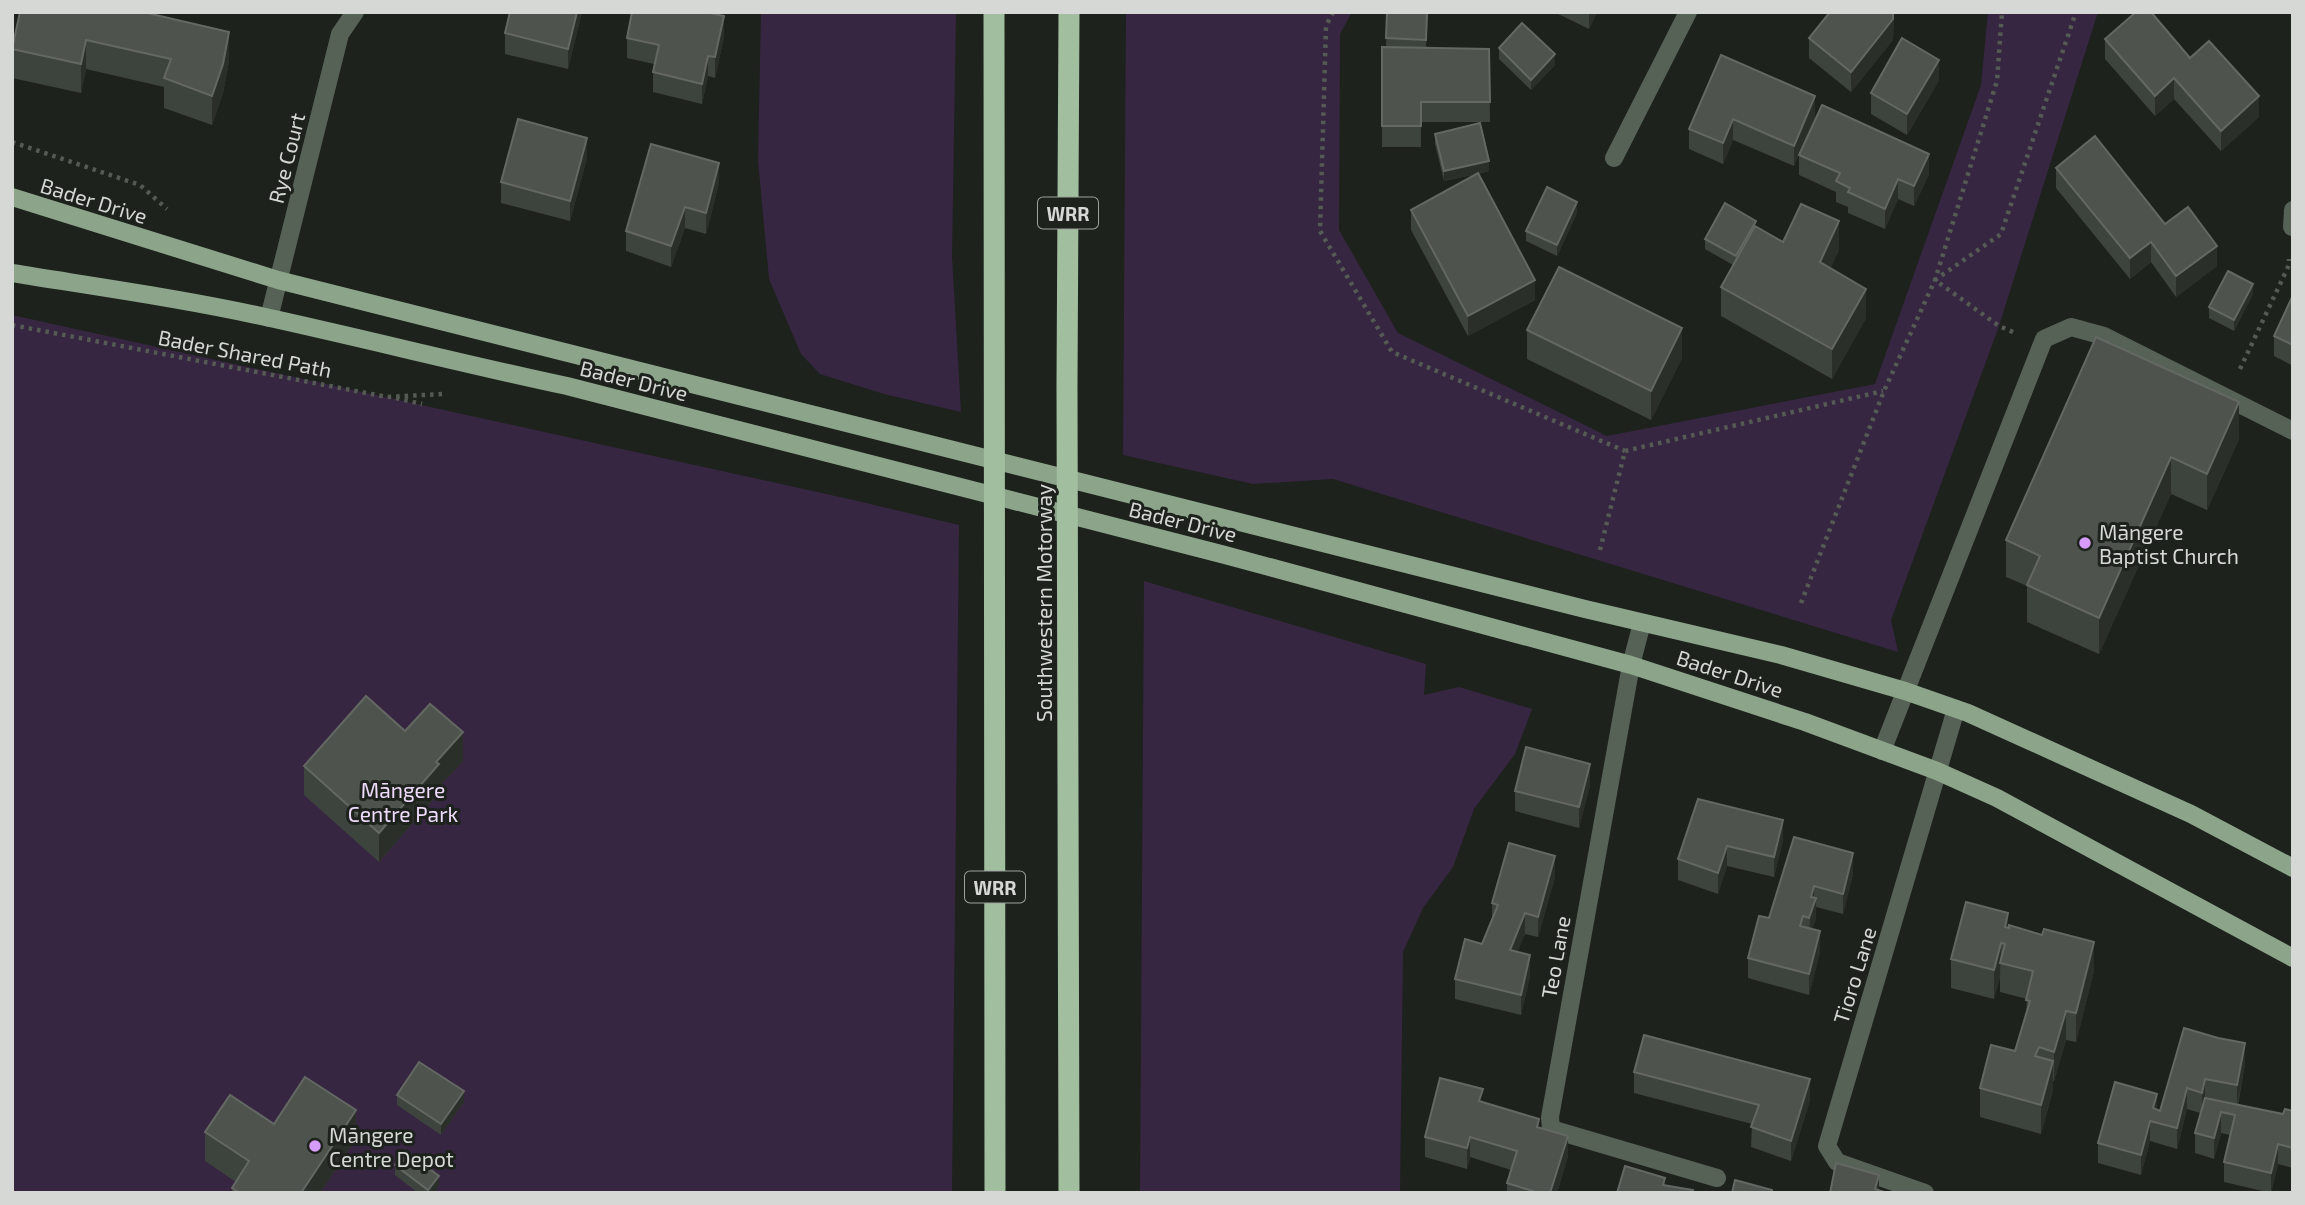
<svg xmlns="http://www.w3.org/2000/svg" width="2305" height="1205" font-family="'Exo 2',sans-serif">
  <rect width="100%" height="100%" fill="#1d221c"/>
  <!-- green -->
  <g fill="#372641">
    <polygon points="761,12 956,12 952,257 961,412 884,394 820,374 801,354 769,279 758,160"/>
    <polygon points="1126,12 1352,12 1340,34 1339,230 1398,333 1607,436 1875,384 1981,85 1988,12 2098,12 1999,326 1891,620 1898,652 1333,479 1253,484 1123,455"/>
    <polygon points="12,315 849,499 959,525 952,1193 12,1193"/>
    <polygon points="1144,581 1426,664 1424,695 1459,687 1532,709 1515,754 1474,809 1453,867 1423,908 1403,952 1400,1193 1140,1193"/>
  </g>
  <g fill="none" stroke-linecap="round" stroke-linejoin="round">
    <!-- path -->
    <g stroke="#555a54" stroke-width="4.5" stroke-dasharray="3.5 5" stroke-linecap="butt">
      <polyline points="1333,12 1326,26 1320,231 1392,352 1625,451"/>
      <polyline points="12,142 140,185 167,209"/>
      <polyline points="12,325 387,397 442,394"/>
      <polyline points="2013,332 1999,326 1935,280 2001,234 2076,12"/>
      <polyline points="2240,369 2289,265 2289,259"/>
      <polyline points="396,398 422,404"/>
      <polyline points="1600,550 1625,451 1883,391"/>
      <polyline points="1801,603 1884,391 1935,280 1997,81 2002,12"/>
    </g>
    <!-- minor -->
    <g stroke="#566255" stroke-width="18">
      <polyline points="1614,158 1688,12"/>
      <polyline points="2292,227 2293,210"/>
      <polyline points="269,318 340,34 355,12"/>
      <polyline points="1642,623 1631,665 1550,1117 1551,1129 1717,1178"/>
      <polyline points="1882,751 2044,339 2071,327 2104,336 2293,431"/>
      <polyline points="1925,1193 1837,1162 1827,1146 1956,709"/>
    </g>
    <!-- major -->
    <g stroke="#8ca48a" stroke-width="18">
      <polyline points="12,197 278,280 1585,609 1781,655 1905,691 1968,713 2191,814 2293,868"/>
      <path d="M12,273c86,14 173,26 258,45 100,22 198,47 297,68l658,169 406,110 174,57 132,49 60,27 296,160"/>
    </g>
    <!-- highway -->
    <g stroke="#a1be9f" stroke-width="21">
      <polyline points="994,12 995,1193"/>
      <polyline points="1069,1193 1067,385 1069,12"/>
    </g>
  </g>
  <!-- wall -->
  <g fill="#3d433d">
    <polygon points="20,12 229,61 223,93 212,125 164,108 164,87 86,69 81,93 12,78 12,48"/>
    <polygon points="582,12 568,69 505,54 505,33"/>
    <polygon points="1387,12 1428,12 1426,48 1489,49 1490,122 1421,122 1421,147 1382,147 1382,47 1386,47"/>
    <polygon points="1554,12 1597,12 1589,29"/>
    <polygon points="1894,12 1893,40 1851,92 1809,58 1809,38"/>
    <polygon points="724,37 715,78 708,76 702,104 653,92 653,72 654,64 627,58 627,38"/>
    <polygon points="2105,39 2190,58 2259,117 2221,151 2174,99 2155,116 2105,59"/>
    <polygon points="1499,48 1555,65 1531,90 1499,59"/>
    <polygon points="1721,55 1815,117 1794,166 1733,140 1723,164 1689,149 1689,129"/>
    <polygon points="1939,80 1907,135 1871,114 1871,93"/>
    <polygon points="1435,134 1489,171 1478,174 1535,300 1468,336 1411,230 1411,210 1477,174 1444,181 1435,144"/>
    <polygon points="1799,155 1929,174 1914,206 1898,199 1885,229 1848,213 1848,207 1836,202 1836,192 1799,175"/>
    <polygon points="587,158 570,221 501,203 501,182"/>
    <polygon points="2056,168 2165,224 2217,266 2176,297 2151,262 2130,279 2056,188"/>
    <polygon points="719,183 706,234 685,228 671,267 626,251 626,231"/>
    <polygon points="1577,213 1557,256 1526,241 1526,231"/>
    <polygon points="1756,226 1783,242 1839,250 1830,268 1866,318 1832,379 1721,316 1721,287 1733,265 1705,249 1705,239"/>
    <polygon points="2253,294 2234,331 2209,318 2209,307"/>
    <polygon points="2293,295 2293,366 2274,356 2274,336"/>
    <polygon points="1527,330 1682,358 1651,420 1527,359"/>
    <polygon points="2096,337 2239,439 2207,510 2171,494 2099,654 2027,622 2027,586 2006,577 2006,540"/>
    <polygon points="405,731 463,761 439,787 439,793 379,862 304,795 304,766"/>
    <polygon points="1590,785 1579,828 1515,811 1515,791"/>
    <polygon points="1698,799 1783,840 1774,877 1727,866 1718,894 1678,880 1678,859"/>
    <polygon points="1794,837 1853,874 1843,914 1816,907 1816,919 1812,929 1820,952 1809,995 1748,978 1748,958 1769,918"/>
    <polygon points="1555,877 1538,937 1525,934 1517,952 1530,976 1521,1015 1455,999 1455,979 1482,944 1492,920 1492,903"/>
    <polygon points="2008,927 2094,971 2076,1042 2066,1040 2054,1081 2053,1081 2053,1090 2041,1134 1980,1117 1980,1088 2015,1051 2026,1012 2027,999 2000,992 2000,977 1994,999 1951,988 1951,959"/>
    <polygon points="2184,1028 2245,1064 2238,1105 2283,1114 2293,1111 2293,1168 2278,1164 2271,1193 2224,1182 2224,1162 2230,1135 2221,1133 2214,1159 2195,1153 2195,1133 2200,1113 2187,1109 2177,1149 2150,1141 2141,1175 2098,1163 2098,1143 2157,1109 2160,1111"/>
    <polygon points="1634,1072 1810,1100 1791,1161 1751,1147 1752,1124 1634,1093"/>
    <polygon points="397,1095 464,1102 441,1135 397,1105"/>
    <polygon points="1483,1102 1539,1127 1568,1156 1557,1193 1507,1193 1507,1183 1511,1170 1470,1157 1467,1169 1425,1157 1425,1137"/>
    <polygon points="274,1124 356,1139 320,1193 232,1193 232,1188 236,1182 205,1161 205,1132"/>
    <polygon points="395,1165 439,1186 434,1193 418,1193 395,1175"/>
  </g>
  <!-- shaded-wall -->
  <g fill="#2a2f29">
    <polygon points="577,12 582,12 568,69 568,49"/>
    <polygon points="1589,12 1597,12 1589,29"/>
    <polygon points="1894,12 1893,40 1851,92 1851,72"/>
    <polygon points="724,16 724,37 715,78 715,57"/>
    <polygon points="229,32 229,61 223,93 212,125 212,96"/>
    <polygon points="86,40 86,69 81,93 81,64"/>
    <polygon points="1555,54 1555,65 1531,90 1531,80"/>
    <polygon points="708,56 708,76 702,104 702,84"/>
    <polygon points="1939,60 1939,80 1907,135 1907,114"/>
    <polygon points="2174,78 2174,99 2155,116 2155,96"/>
    <polygon points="1815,96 1815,117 1794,166 1794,146"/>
    <polygon points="2259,96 2259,117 2221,151 2221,131"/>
    <polygon points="1733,119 1733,140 1723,164 1723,143"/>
    <polygon points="587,138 587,158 570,221 570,201"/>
    <polygon points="1929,154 1929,174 1914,206 1914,186"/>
    <polygon points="1489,161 1489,171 1444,181 1444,171"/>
    <polygon points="719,163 719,183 706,234 706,213"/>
    <polygon points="1898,179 1898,199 1885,229 1885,209"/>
    <polygon points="1577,202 1577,213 1557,256 1557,245"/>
    <polygon points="685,207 685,228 671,267 671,246"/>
    <polygon points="1756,221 1756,231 1736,267 1736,256"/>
    <polygon points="1839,221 1839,250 1820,292 1820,262"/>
    <polygon points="2151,242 2151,262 2130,279 2130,258"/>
    <polygon points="2217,246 2217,266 2176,297 2176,276"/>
    <polygon points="1535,280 1535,300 1468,336 1468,316"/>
    <polygon points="2253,284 2253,294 2234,331 2234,320"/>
    <polygon points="1866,289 1866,318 1832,379 1832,349"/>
    <polygon points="1682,328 1682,358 1651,420 1651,391"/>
    <polygon points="2239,402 2239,439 2207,510 2207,474"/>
    <polygon points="2171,457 2171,494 2099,654 2099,618"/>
    <polygon points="463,732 463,761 439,787 439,793 379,862 379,833 436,762"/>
    <polygon points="1590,764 1590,785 1579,828 1579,807"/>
    <polygon points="1783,820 1783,840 1774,877 1774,857"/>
    <polygon points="1727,846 1727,866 1718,894 1718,873"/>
    <polygon points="1853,853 1853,874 1843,914 1843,894"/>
    <polygon points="1555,856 1555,877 1538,937 1538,917"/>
    <polygon points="1814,886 1814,904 1816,898 1816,919 1809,939 1811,897"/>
    <polygon points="1525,913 1525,934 1510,971 1510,950"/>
    <polygon points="2008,913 2008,942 2005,927"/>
    <polygon points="1820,931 1820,952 1809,995 1809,974"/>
    <polygon points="2094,942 2094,971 2076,1042 2076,1013"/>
    <polygon points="2001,943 2000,977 1994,999 1994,970"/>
    <polygon points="1530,955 1530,976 1521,1015 1521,995"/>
    <polygon points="2066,1011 2066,1040 2054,1081 2054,1052"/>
    <polygon points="2245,1043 2245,1064 2237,1106 2237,1085"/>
    <polygon points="2053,1061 2053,1090 2041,1134 2041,1105"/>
    <polygon points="1810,1079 1810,1100 1791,1161 1791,1141"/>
    <polygon points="2205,1079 2205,1100 2202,1114 2202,1093"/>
    <polygon points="2187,1088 2187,1109 2177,1149 2177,1128"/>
    <polygon points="464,1091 464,1102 441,1135 441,1124"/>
    <polygon points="2157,1094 2157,1115 2153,1108"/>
    <polygon points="356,1110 356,1139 320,1193 301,1193"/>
    <polygon points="2221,1112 2221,1133 2214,1159 2214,1138"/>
    <polygon points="2150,1121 2150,1141 2141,1175 2141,1155"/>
    <polygon points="1568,1136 1568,1156 1557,1193 1550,1193"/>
    <polygon points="1470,1137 1470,1157 1467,1169 1467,1148"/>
    <polygon points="2278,1144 2278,1164 2271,1193 2271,1173"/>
    <polygon points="1879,1175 1879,1193 1875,1189"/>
    <polygon points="439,1176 439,1186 434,1193 428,1193 428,1190"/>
  </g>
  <!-- building -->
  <g fill="#4e534e" stroke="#636863" stroke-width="2">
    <polygon points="20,12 143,12 229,32 223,64 212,96 164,78 171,59 86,40 81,64 12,49"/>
    <polygon points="510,12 577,12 568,49 505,33"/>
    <polygon points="632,12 706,12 724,16 715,57 708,56 702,84 653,72 659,45 627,38"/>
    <polygon points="1387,12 1427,12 1426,40 1386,38"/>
    <polygon points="1830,12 1893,12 1893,19 1851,72 1809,38"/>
    <polygon points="2136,12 2151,12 2190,58 2209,41 2259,96 2221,131 2174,78 2155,96 2105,39"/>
    <polygon points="1522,23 1555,54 1531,80 1499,48"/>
    <polygon points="1902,38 1939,60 1907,114 1871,93"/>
    <polygon points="1382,47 1489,49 1490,102 1421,102 1421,126 1382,126"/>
    <polygon points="1721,55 1815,96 1794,146 1733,119 1723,143 1689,129"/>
    <polygon points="1822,105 1929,154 1914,186 1898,179 1885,209 1848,192 1850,188 1836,181 1840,173 1799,155"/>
    <polygon points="518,119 587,138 570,201 501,182"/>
    <polygon points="1480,123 1489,161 1444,171 1435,134"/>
    <polygon points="2095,136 2165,224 2188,207 2217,246 2176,276 2151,242 2130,258 2056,168"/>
    <polygon points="651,144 719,163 706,213 685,207 671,246 626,231"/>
    <polygon points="1478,173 1535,280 1468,316 1411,210"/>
    <polygon points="1547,187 1577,202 1557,245 1526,231"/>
    <polygon points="1725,203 1756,221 1736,256 1705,239"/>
    <polygon points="1801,204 1839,221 1820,262 1866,289 1832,349 1721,287 1755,226 1783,242"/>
    <polygon points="1559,267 1682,328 1651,391 1527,330"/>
    <polygon points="2228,271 2253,284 2234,320 2209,307"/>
    <polygon points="2293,295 2293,345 2274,336"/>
    <polygon points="2096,337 2239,402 2207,474 2171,457 2099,618 2027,585 2040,556 2006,540"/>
    <polygon points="366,696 405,731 430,704 463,732 436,762 439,764 379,833 304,766"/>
    <polygon points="1526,747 1590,764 1579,807 1515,791"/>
    <polygon points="1698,799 1783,820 1774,857 1727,846 1718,873 1678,859"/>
    <polygon points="1794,837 1853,853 1843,894 1814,886 1811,897 1816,898 1809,918 1803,916 1800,926 1820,931 1809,974 1748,958 1759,916 1769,918"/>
    <polygon points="1509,843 1555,856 1538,917 1525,913 1510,950 1530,955 1521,995 1455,979 1465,939 1482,944 1498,905 1492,903"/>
    <polygon points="1966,902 2008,913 2005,927 2009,928 2009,925 2042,935 2044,929 2094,942 2076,1013 2066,1011 2054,1052 2039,1047 2035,1056 2053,1061 2041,1105 1980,1088 1991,1045 2015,1051 2030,1001 2026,1000 2033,971 2000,963 2005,944 2001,943 1994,970 1951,959"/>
    <polygon points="2184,1028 2218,1038 2245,1043 2237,1085 2205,1079 2202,1093 2187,1088 2177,1128 2150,1121 2141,1155 2098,1143 2115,1082 2157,1094 2153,1108 2160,1111"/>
    <polygon points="1644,1035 1810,1079 1791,1141 1751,1127 1759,1105 1634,1072"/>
    <polygon points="419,1062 464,1091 441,1124 397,1095"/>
    <polygon points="305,1077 356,1110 301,1193 240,1193 232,1188 249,1161 205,1132 230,1095 274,1124"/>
    <polygon points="1440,1078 1483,1089 1479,1101 1539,1119 1537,1127 1568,1136 1550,1193 1539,1193 1507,1183 1517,1151 1470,1137 1467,1148 1425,1137"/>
    <polygon points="2205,1098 2283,1114 2285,1109 2293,1111 2293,1148 2278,1144 2271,1173 2224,1162 2235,1115 2221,1112 2214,1138 2195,1133"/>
    <polygon points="405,1150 439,1176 428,1190 395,1165"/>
    <polygon points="1836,1163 1879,1175 1875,1189 1887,1193 1830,1193"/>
    <polygon points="1625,1166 1665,1178 1663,1185 1693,1190 1692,1193 1617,1193"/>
    <polygon points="1735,1180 1772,1190 1772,1193 1732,1193"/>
  </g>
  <!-- markers -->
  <g fill="#d79bf9" stroke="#1d221c" stroke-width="2.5">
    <circle cx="2085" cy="543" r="7"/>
    <circle cx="315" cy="1146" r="7"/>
  </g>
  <g text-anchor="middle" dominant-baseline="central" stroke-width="6" stroke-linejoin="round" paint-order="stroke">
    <!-- shield labels -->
    <g fill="#1d221c" stroke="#9ea19d" stroke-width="2">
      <rect x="1038" y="197.5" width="60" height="31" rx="5"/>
      <rect x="965" y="871.5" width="60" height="31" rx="5"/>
    </g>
    <g font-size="19" font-weight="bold" fill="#d5d8d4">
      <text x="1068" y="213">WRR</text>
      <text x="995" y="887">WRR</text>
    </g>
    <!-- street labels -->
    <g font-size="21" fill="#d5d8d4" stroke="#1d221c">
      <text transform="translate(286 158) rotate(-76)">Rye Court</text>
      <text transform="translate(94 200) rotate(17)">Bader Drive</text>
      <text transform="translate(245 353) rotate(11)">Bader Shared Path</text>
      <text transform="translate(634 380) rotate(14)">Bader Drive</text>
      <text transform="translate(1183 521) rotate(14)">Bader Drive</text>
      <text transform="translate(1043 603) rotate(-90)">Southwestern Motorway</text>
      <text transform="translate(1730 673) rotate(18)">Bader Drive</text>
      <text transform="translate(1555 957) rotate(-80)">Teo Lane</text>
      <text transform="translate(1854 975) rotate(-73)">Tioro Lane</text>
    </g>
    <!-- poi labels -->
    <g font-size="21" fill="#d5d8d4" stroke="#1d221c" text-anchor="start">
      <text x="2099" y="531">Māngere<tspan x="2099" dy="24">Baptist Church</tspan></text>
      <text x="329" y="1134">Māngere<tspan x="329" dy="24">Centre Depot</tspan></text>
    </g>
    <!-- park labels -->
    <g font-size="21" fill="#efdbfc" stroke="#1d221c">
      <text x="403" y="789">Māngere<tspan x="403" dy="24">Centre Park</tspan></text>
    </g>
  </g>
  <!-- border -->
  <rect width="2305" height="1205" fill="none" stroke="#d5d8d4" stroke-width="28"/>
</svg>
